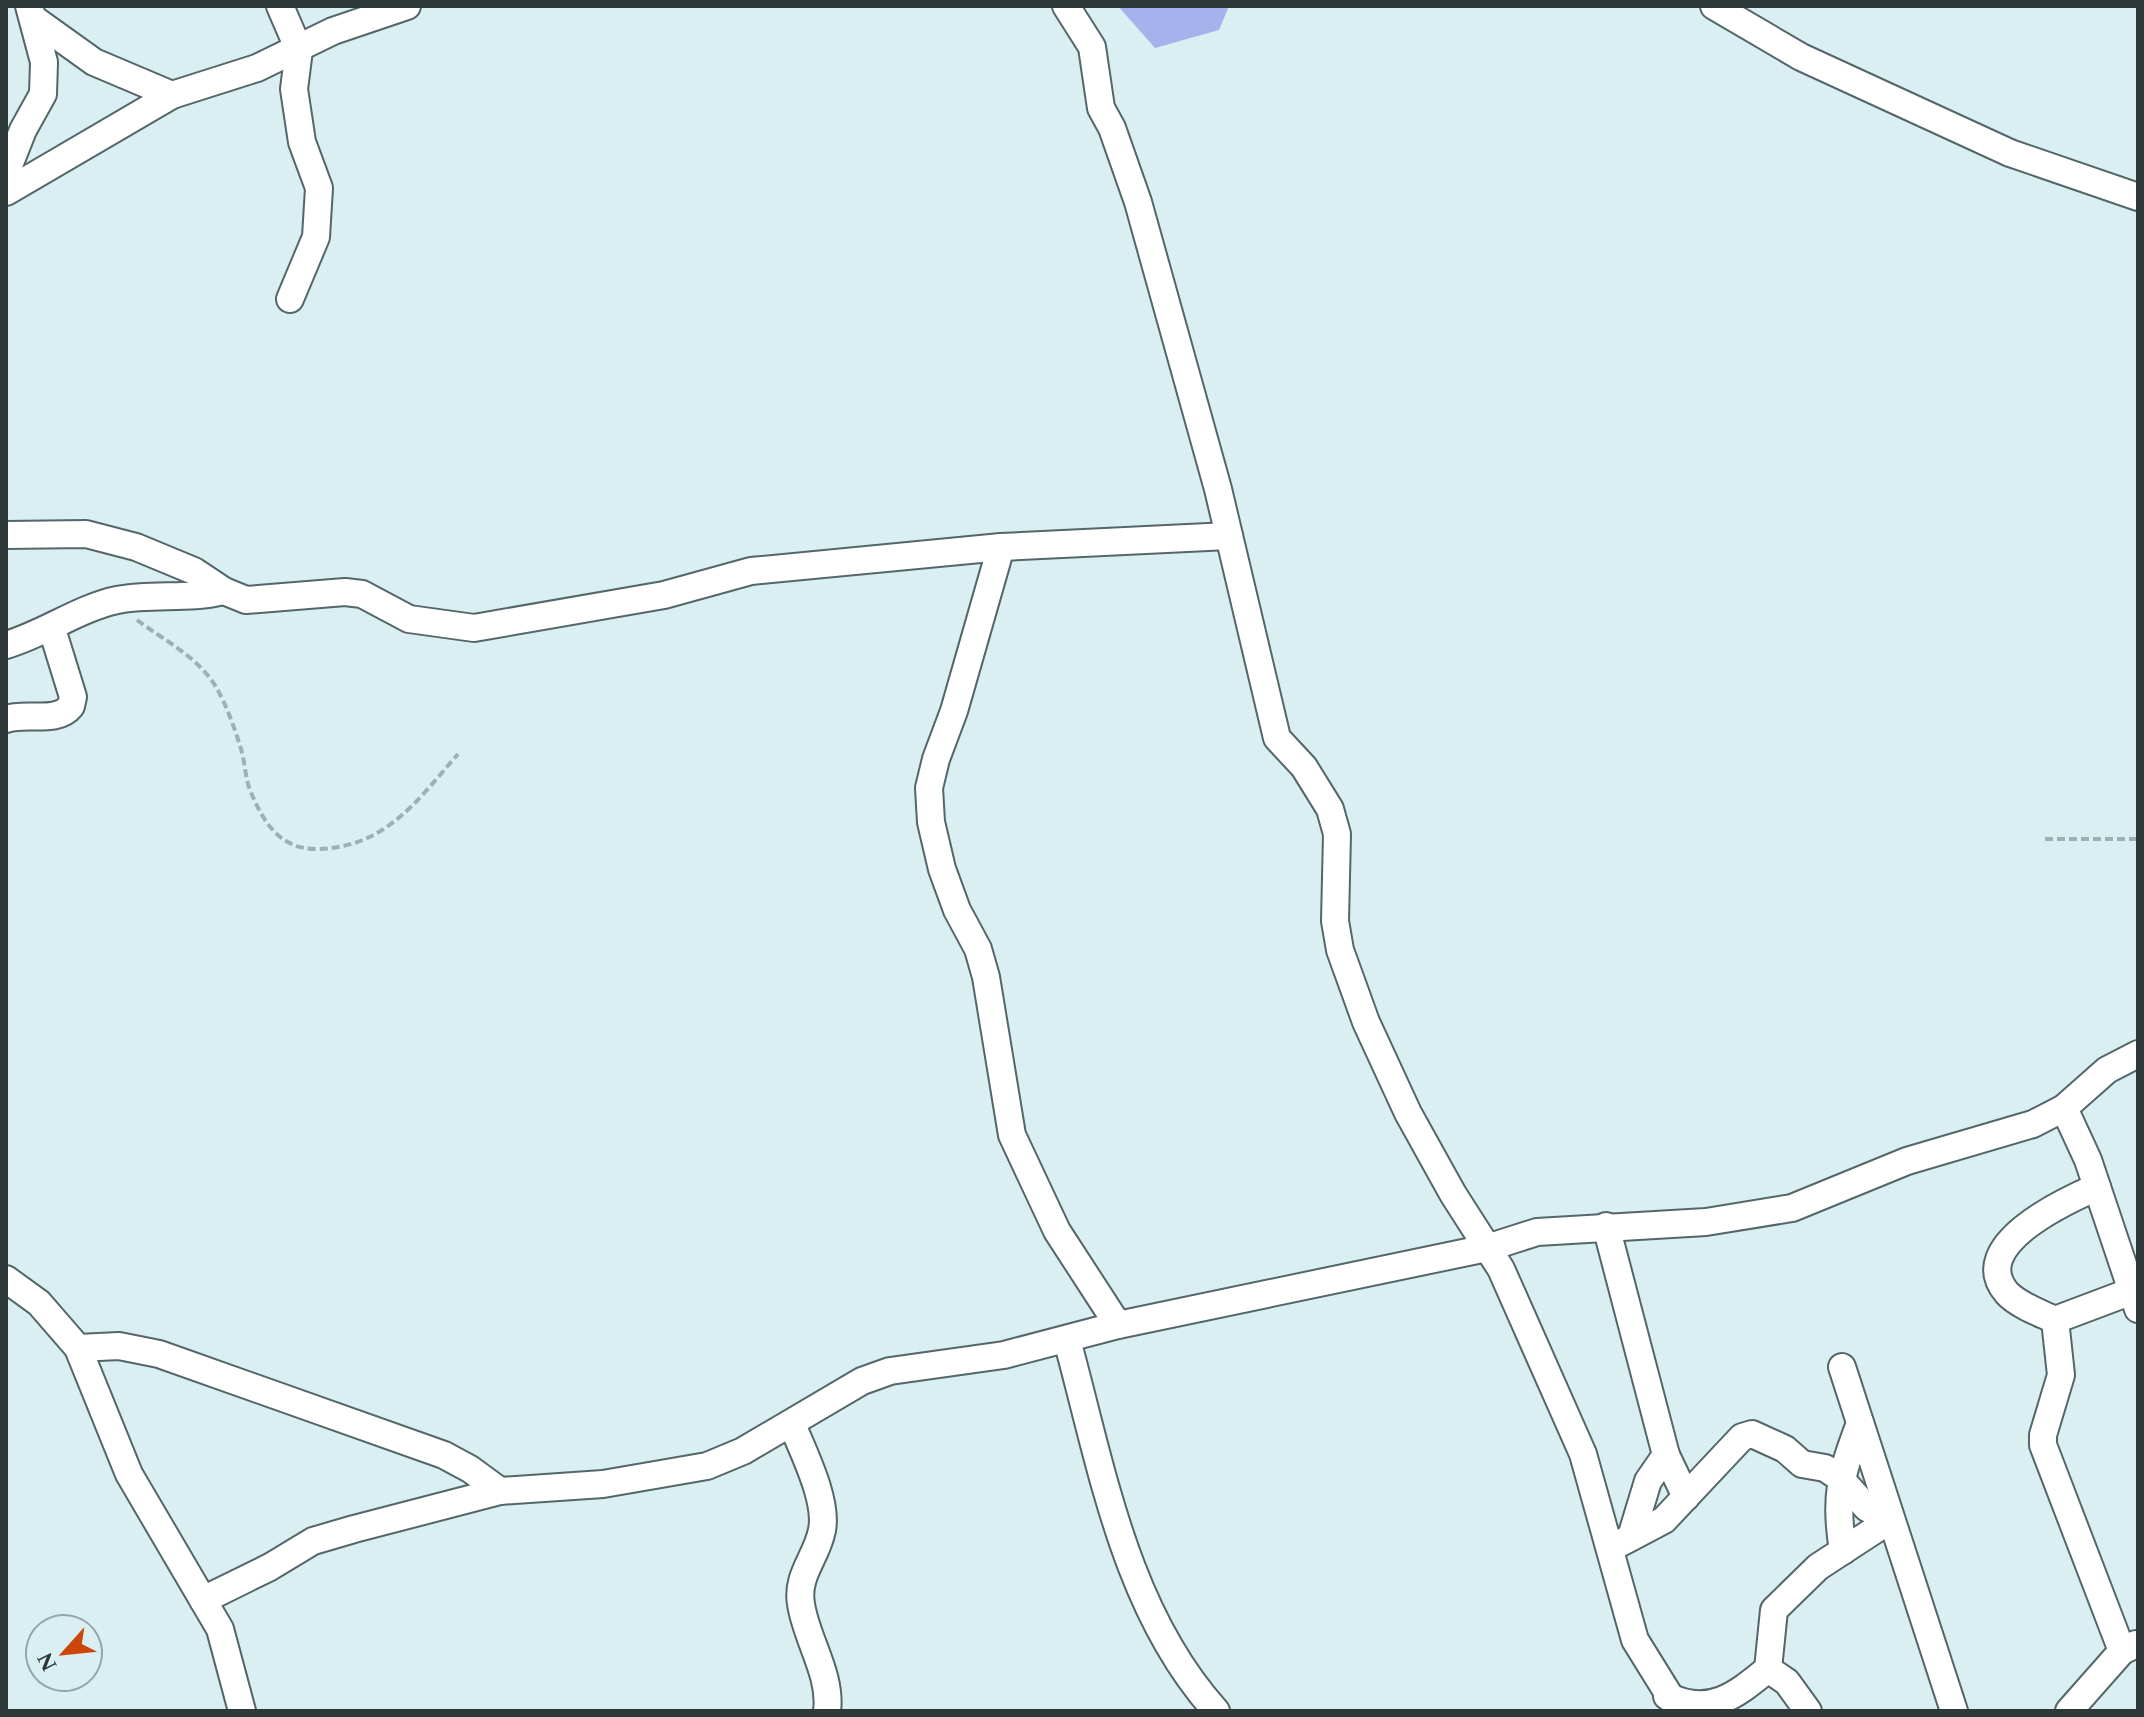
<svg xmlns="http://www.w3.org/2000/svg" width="2144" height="1717" font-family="Spectral,serif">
  <rect width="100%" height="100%" fill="#d9eff2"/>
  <!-- water -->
  <polygon fill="#a5b2eb" points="1118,6 1229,6 1219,30 1155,48"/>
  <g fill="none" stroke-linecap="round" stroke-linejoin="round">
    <!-- minor casing -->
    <g stroke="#546669" stroke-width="30">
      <g id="minor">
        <polyline points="280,6 299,50 294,89 302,142 319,188 316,237 290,299"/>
        <polyline points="1066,6 1092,47 1101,108 1112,128 1138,202 1218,489 1277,738 1304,767 1330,809 1337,834 1335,921 1340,950 1366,1022 1408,1113 1453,1194 1501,1269 1583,1454 1635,1640 1679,1711"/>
        <polyline points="1714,6 1801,57 2010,153 2138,197"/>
        <polyline points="34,19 94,62 172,95"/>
        <polyline points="6,173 23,130 43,94 44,62 29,6"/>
        <polyline points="6,192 172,95 257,68 333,31 407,6"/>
        <polyline points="6,535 86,534 136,547 194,571 224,591 246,600 345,592 362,594 409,619 474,628 664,595 751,571 1001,547 1229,536"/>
        <polyline points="1001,547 954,711 936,759 929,788 931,822 942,869 957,910 978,949 986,977 1012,1135 1057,1231 1118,1325"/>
        <path d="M6,645c38,-11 73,-37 111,-45 36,-7 72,0 107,-9"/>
        <path d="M6,719c20,-7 51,5 65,-13l2,-9 -21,-68"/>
        <polyline points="2064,1108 2088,1160 2138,1309"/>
        <path d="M2097,1187c-32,14 -131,59 -90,106 11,12 33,20 48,27l77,-29"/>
        <polyline points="1606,1226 1666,1455 1686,1497"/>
        <polyline points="6,1279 39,1303 78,1348 129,1474 220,1629 242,1711"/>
        <polyline points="2055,1320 2061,1375 2043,1435 2043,1445 2122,1651"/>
        <path d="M1067,1340c35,128 58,270 149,371"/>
        <polyline points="78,1348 119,1346 159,1354 444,1455 470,1469 500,1491"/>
        <polyline points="1842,1367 1954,1711"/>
        <path d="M792,1424c11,28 36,76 30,106 -5,27 -26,45 -21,74 5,35 31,71 26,107"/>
        <polyline points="1631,1537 1648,1481 1666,1455"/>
        <path d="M1611,1548l53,-28 78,-83 10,-3 33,15 17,15 23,4 15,10 27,30 23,12 -72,47 -44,43 -6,59c-32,26 -58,48 -101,27"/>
        <path d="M1843,1551c-9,-55 -2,-77 17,-128"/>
        <polyline points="203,1600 270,1567 313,1541 354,1529 500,1491 603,1484 707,1466 743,1451 862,1381 890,1371 1004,1355 1118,1325 1487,1248 1537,1232 1706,1222 1792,1208 1907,1161 2033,1124 2064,1108 2107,1070 2138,1054"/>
        <polyline points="1768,1669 1787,1682 1808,1711"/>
        <polyline points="2069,1711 2122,1651 2136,1644"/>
      </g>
    </g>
    <!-- path -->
    <g stroke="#9eb0b2" stroke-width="4" stroke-dasharray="8 4" stroke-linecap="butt">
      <path d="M137,620c28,21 60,36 79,67 10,17 19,42 25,62 4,13 4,28 9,41 13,32 30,60 68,59 68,-2 99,-48 140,-95"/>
      <polyline points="2045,839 2138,839"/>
    </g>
    <!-- minor -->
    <use href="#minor" stroke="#fff" stroke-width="26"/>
  </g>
  <!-- border -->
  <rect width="2144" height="1717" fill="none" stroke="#2f3839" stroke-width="16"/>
  <!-- north arrow -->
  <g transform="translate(64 1653) rotate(243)"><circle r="38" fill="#d9eff2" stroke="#95a6a8" stroke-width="2"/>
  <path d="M0-6L14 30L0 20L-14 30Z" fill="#cc4609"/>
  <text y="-12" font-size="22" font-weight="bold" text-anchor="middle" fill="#2f3839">N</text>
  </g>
</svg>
